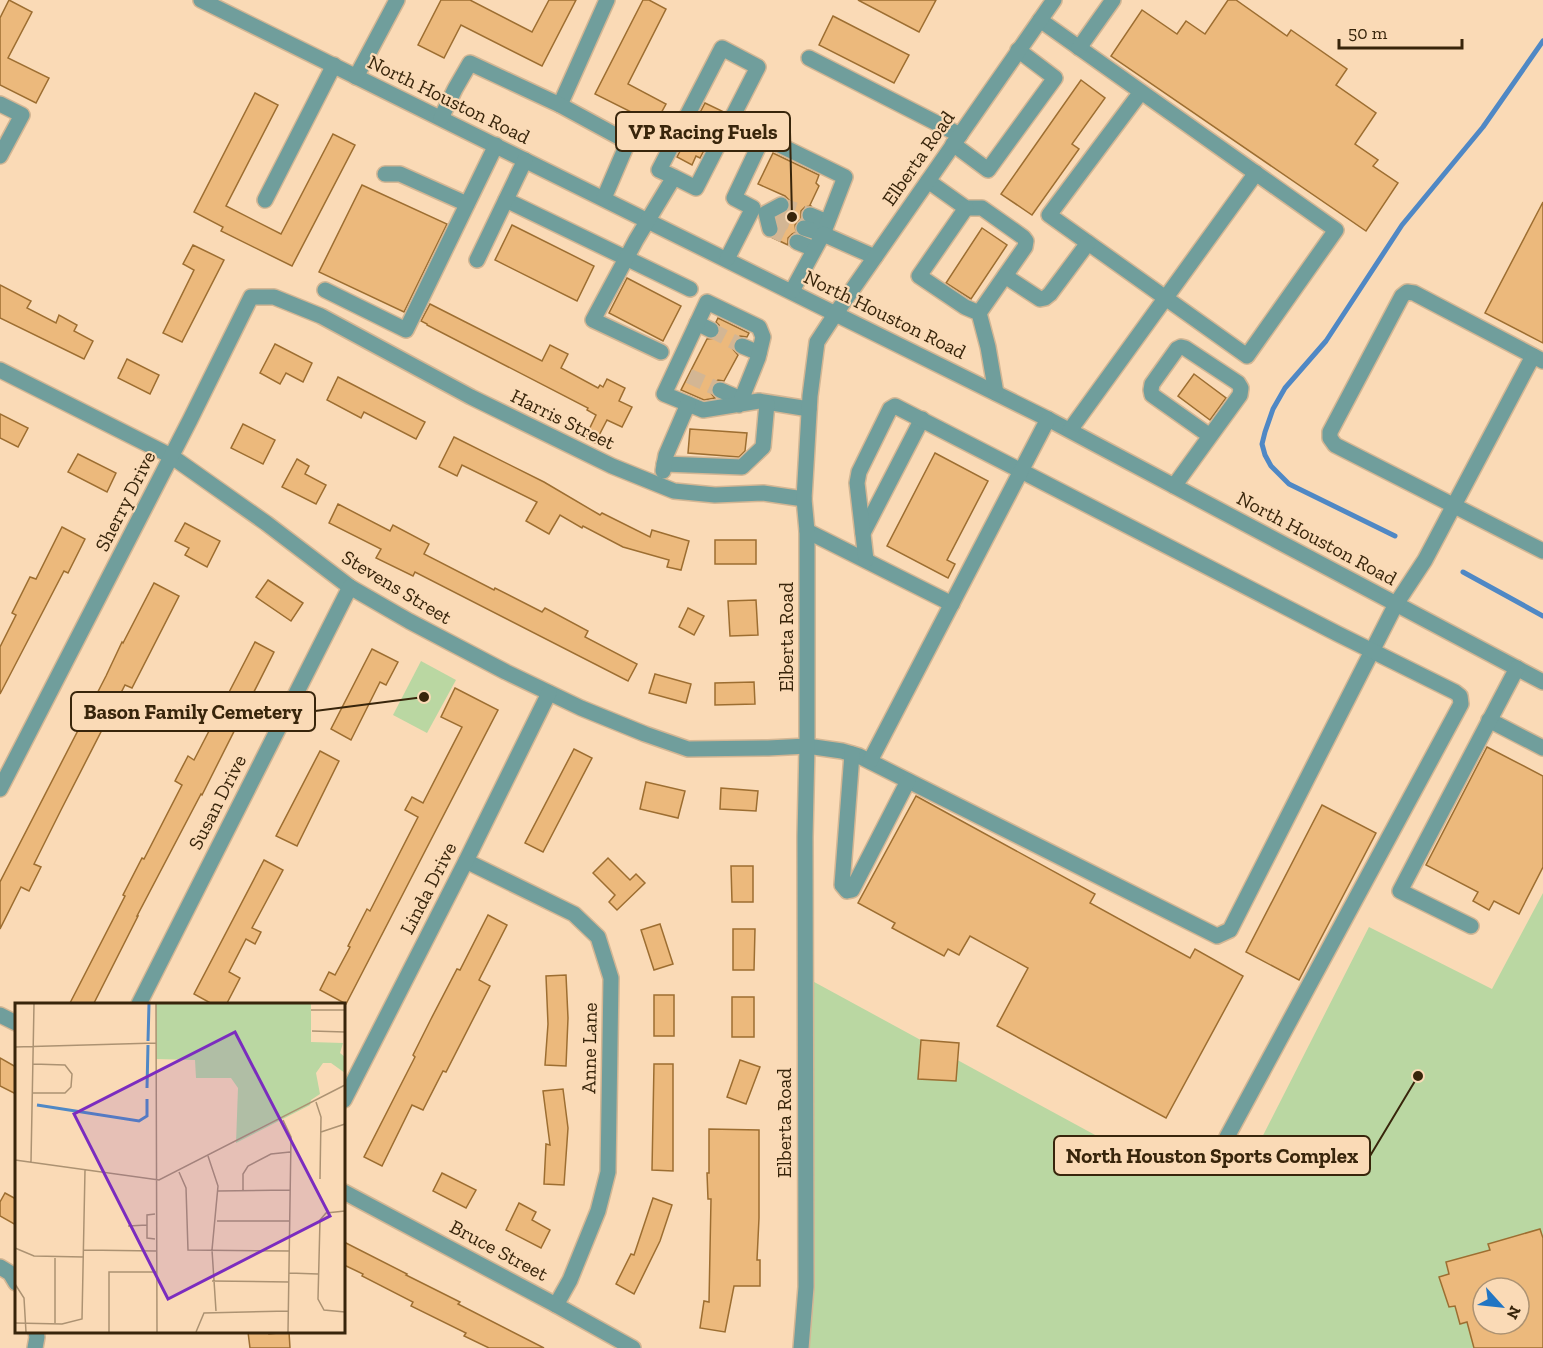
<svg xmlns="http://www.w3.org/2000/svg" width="1543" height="1348" font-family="'Zilla Slab',serif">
  <rect width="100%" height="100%" fill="#fadab6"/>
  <!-- green -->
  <g fill="#bad7a2" fill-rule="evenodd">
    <polygon points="421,661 456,680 427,733 393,715"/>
    <path d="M1543,893v455h-741l3,-371 360,196 84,-10 120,-236 123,62zM1483,1288h36v36h-36z"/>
  </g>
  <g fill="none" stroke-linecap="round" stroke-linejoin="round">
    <!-- stream -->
    <g stroke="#4f88c5" stroke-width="5">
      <polyline points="1395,536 1289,484 1271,466 1265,455 1262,444 1265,432 1273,409 1285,388 1326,341 1402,225 1483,127 1543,41"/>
      <polyline points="1463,572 1543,616"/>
    </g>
  </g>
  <!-- building -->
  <g fill="#ecb97c" stroke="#9d6e31" stroke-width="1.5" fill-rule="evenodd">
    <polygon points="9,0 32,12 8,58 49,78 36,103 0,85 0,18"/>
    <polygon points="441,0 470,0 532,32 549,0 576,0 542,66 461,25 444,58 418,45"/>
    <polygon points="643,0 649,0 666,9 628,84 666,104 655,124 595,94"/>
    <polygon points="858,0 936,0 919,32"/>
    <polygon points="1228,0 1236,0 1287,36 1291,30 1347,69 1336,85 1376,113 1355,144 1378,160 1373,166 1398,183 1366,231 1111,56 1142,10 1177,34 1186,21 1205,34"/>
    <polygon points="833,16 909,55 894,83 819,45"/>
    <polygon points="1081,80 1105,98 1072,144 1079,149 1032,215 1001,194"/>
    <polygon points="255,93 278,105 226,206 281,234 333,134 355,145 292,266 221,231 223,227 194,212"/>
    <polygon points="705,103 724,112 700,158 696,156 692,165 677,157"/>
    <polygon points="773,153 819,175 816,183 819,186 810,205 811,206 805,207 801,211 801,219 795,225 796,232 792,234 788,238 788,245 773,238 777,236 779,231 777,218 789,211 791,206 790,201 785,196 758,184"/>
    <polygon points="362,185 447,224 404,312 319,272"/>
    <polygon points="1543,202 1543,343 1485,313"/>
    <polygon points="512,225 594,266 577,301 495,260"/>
    <polygon points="982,228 1007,245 971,299 946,283"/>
    <polygon points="193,245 224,260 182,342 163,333 194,270 183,264"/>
    <polygon points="627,278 681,306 663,341 609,313"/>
    <polygon points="0,285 31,301 27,308 56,323 59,315 77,325 74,331 93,341 84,359 0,318"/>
    <polygon points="430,304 542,361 550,345 568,354 561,368 598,388 600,385 603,387 607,379 625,388 619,401 632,407 622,427 607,420 595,443 585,438 596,415 587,410 588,408 427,325 427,324 421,321"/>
    <polygon points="718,318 749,333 747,337 740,336 733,342 732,348 738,355 724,381 718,380 711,386 710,392 715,398 704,400 681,390 707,339 716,338 720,334 719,325 716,322"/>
    <polygon points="275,344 312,363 303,382 286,373 280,384 260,373"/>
    <polygon points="127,359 159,375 150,394 118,378"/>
    <polygon points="1194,374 1226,398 1210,420 1178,396"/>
    <polygon points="338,377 425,422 416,439 364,412 361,418 327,400"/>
    <polygon points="0,414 28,428 18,447 0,438"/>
    <polygon points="243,424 275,440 263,464 231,448"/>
    <polygon points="690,429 747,433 745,451 739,457 688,453"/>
    <polygon points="454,437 544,482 600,515 602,513 650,537 652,530 689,541 681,570 667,567 669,560 623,547 583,526 582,528 560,515 549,534 526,521 537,502 462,465 457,476 439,467"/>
    <polygon points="935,453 988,481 947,560 955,564 948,578 887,546"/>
    <polygon points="78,454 116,473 107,492 68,472"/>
    <polygon points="297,459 309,466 305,474 326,485 316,504 282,487"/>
    <polygon points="338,504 390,531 393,525 429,544 424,554 494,590 495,588 542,612 545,608 588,631 585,637 637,664 628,681 415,572 413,576 376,558 381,549 329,523"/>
    <polygon points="185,523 220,541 207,567 185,555 189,548 175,541"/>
    <polygon points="62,527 85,539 68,573 64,571 0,694 0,647 16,615 12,613 30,577 36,579"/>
    <rect x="715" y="540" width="41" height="24"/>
    <polygon points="268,580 303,603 291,621 256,597"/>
    <polygon points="154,583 179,596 132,688 125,685 61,810 34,864 41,867 29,891 21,887 0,929 0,882 106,676 122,642 123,643"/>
    <polygon points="756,600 758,635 730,636 728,601"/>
    <polygon points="688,608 704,616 694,635 679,627"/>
    <polygon points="255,642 274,652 202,795 201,794 137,916 138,916 93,1005 69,1005 125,896 123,895 142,858 144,859 182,785 175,781 188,756 194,760"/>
    <polygon points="372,649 398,662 386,685 380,682 351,740 331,729"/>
    <polygon points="655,674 691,684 686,703 649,693"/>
    <polygon points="754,682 755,704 715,705 715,683"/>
    <polygon points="455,688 498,710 346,1004 320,990 329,972 335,975 350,947 348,946 367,909 370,911 418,817 405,810 412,797 423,803 462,727 441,717"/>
    <polygon points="1487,747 1543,776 1543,867 1519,914 1494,901 1489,910 1473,901 1478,892 1426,865"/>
    <polygon points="574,749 592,758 543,852 525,843"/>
    <polygon points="320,751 339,761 297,846 276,836"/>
    <polygon points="646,782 685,791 678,818 640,809"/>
    <polygon points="721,788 758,791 756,811 720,809"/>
    <polygon points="916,796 1095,894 1090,903 1190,958 1195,949 1243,976 1166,1118 997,1026 1028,968 970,936 959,955 948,949 944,956 892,928 895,923 858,903"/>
    <polygon points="1322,805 1376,833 1299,980 1246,952"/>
    <polygon points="608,858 630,880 636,874 645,883 617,910 609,902 615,895 593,873"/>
    <polygon points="264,860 283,870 252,928 261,932 255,944 246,939 229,972 240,978 226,1005 214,1005 194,994"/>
    <polygon points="731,866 753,866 753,902 732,902"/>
    <polygon points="488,915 507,925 479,980 490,986 446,1072 443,1071 423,1110 412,1105 382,1166 364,1157 415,1057 413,1055 431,1019 457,969 460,970"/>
    <polygon points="660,924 673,964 654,970 641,930"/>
    <polygon points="733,929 755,929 754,970 733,970"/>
    <polygon points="566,975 568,1018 566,1066 545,1065 548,1024 546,976"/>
    <rect x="654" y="995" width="20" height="41"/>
    <rect x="732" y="997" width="22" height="40"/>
    <polygon points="921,1040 959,1043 956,1081 918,1079"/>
    <polygon points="0,1058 16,1067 16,1094 0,1086"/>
    <polygon points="740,1060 760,1067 746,1104 727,1097"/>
    <polygon points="654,1064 673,1064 673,1171 652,1170"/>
    <polygon points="563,1089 568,1128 564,1185 544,1184 546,1144 550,1145 543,1091"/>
    <polygon points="709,1129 759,1130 759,1218 757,1260 760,1260 760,1286 734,1286 725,1332 700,1328 704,1301 709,1302 711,1199 708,1199 707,1173 709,1173"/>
    <polygon points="442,1173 476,1190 466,1208 433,1191"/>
    <polygon points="5,1193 16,1199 16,1225 0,1216 0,1202"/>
    <polygon points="653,1198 672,1205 660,1241 634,1294 616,1284 631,1254 634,1255"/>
    <polygon points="519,1203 536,1212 532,1220 550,1230 541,1248 506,1230"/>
    <path d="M1540,1229l3,9v110h-69l-7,-26 -7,2 -5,-18 -6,1 -10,-30 10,-3 -3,-12 44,-12 -2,-6zM1483,1288h36v36h-36z"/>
    <polygon points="344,1242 407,1274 406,1275 460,1302 458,1304 544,1348 489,1348 464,1336 466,1333 411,1306 413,1302 362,1276 363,1274 344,1265"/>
    <polygon points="248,1332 269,1332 269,1334 289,1332 290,1348 250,1348"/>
  </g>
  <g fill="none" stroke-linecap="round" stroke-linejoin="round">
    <!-- minor-tunnel -->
    <g stroke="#d3b694" stroke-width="15" stroke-dasharray="15 8" stroke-linecap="butt">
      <polyline points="781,205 810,215"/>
      <polyline points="776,217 804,228"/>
      <polyline points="770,229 797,242"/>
      <polyline points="711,330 742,346"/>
      <polyline points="689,376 720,390"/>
    </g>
    <!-- minor casing -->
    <g stroke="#d3b694" stroke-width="18">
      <g id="minor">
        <polyline points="201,0 1048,419 1543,682"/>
        <path d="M1040,20c99,70 198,140 296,210l-89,126 -198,-141 92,-123"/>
        <polyline points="1079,48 1113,0"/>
        <polyline points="809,58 960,135"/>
        <polyline points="356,77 397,0"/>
        <polyline points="0,104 22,115 0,156"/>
        <polyline points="560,105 607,0"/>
        <polyline points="441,118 455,89 470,63 560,105 628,142 604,198"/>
        <polyline points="953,144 988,170 1055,78 1018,50"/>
        <polyline points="385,174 400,174 467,204"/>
        <polyline points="928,181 966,208 982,208 1023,237 1026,241 1025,247 979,313"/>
        <polyline points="265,200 334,65"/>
        <polyline points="506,200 690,289"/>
        <polyline points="966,208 919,276 965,307 979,313 988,347 996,393"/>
        <polyline points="810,215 827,222"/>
        <polyline points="770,229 766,213 781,205"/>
        <polyline points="797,242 814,249"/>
        <polyline points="727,259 753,208 734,198 763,137 845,177 823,234 804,228"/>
        <polyline points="477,260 525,160"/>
        <polyline points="1005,276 1040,299 1045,298 1050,294 1088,243"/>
        <polyline points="325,290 406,330 496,145"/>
        <polyline points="792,291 823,234 875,257"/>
        <polyline points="697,323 711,330"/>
        <polyline points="742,346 759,353"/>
        <polyline points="661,352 593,320 636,240 674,177 696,188 758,67 722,48 659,170 674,177"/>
        <polyline points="1543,361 1414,293 1407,292 1402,296 1330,432 1330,438 1335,445 1543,551"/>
        <polyline points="0,370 171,456 266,523 350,587 409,621 506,672 581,708 645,734 688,749 768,748 807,746 842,751 859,756 1217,936 1230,930 1396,604 1425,560 1533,356"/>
        <polyline points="720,390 741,399"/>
        <polyline points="739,405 758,358 763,337 759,327 707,302 664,394 703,410 759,401 809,409"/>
        <polyline points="1070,430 1256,173"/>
        <polyline points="664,464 742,467 763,447 767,403"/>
        <polyline points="663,471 666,455 688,404"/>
        <polyline points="1174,486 1240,395 1241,388 1238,383 1185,348 1181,347 1177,349 1152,384 1151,390 1152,395 1210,436"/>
        <polyline points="807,531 952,604"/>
        <polyline points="863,533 922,419"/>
        <polyline points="866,560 857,483 859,472 890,409 895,406 1338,634 1455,692 1460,696 1461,704 1227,1137"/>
        <polyline points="1489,720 1543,748"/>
        <polyline points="852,754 842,885 847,891 852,890 908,781"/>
        <polyline points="870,761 1048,419"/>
        <polyline points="0,789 190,420 251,297 274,297 321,316 471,397 612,466 674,491 715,495 763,493 804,499"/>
        <polyline points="466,861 574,914 598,937 611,978 608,1172 598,1211 570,1280 556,1305"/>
        <polyline points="1471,926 1400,891 1517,668"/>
        <polyline points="139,1004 350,587"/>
        <polyline points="0,1015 16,1023"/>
        <polyline points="344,1100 466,861 549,693"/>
        <polyline points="344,1192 556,1305 633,1348"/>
        <polyline points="0,1267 10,1273 16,1283"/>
        <polyline points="35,1348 37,1337 36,1332"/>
        <polyline points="801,1348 806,1287 805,837 807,746 807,531 804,499 810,396 817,342 836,313 1054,0"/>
      </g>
    </g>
    <!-- minor -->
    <use href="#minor" stroke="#709e9c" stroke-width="15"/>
  </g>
  <g text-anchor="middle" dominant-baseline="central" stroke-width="4.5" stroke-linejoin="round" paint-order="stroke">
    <!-- street labels -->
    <g font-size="20" fill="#38250b" stroke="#fadab6">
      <text transform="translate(449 99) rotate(26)">North Houston Road</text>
      <text transform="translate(918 158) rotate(-55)">Elberta Road</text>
      <text transform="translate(885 314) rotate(26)">North Houston Road</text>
      <text transform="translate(563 419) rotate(26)">Harris Street</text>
      <text transform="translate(125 501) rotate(-63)">Sherry Drive</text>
      <text transform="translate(1317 538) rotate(28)">North Houston Road</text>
      <text transform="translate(397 587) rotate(31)">Stevens Street</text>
      <text transform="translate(786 637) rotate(-90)">Elberta Road</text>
      <text transform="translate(217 802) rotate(-63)">Susan Drive</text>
      <text transform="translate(428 888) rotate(-63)">Linda Drive</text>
      <text transform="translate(589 1048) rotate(-89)">Anne Lane</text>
      <text transform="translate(784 1123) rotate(-90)">Elberta Road</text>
      <text transform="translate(499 1250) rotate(28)">Bruce Street</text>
    </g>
  </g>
  <!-- overview -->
  <g transform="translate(15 1003)">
    <rect width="330" height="330" fill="#fadab6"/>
    <path d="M141,1h155v38l32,1 -3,10 5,4v16l-14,-10h-8l-7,10 4,21 -9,6 -1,5 -74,38 2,-55 -7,-10h-35l-1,-18 -39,-1z" fill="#bad7a2"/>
    <path fill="none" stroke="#4f88c5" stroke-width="3" d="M133,38l1,-37M132,85l1,-43M22,102l102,16 8,-5v-17"/>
    <path fill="none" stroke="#ac9272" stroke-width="1.5" d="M141,1l1,328M296,7h34M297,28l33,1M0,44l141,-4M17,90h33l6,-6 1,-13 -7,-9 -32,-1M301,99l5,15 -1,62M268,117l8,17 -3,195M306,129l24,-8M193,153l10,30 -6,64 4,61M0,157l144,20 186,-95M16,159l3,-158M164,169l7,16 2,62 102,1M228,187v-16l5,-8 23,-12 19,-2M203,188l72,-1M330,208l-19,2 -6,7 -2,79 6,11 21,2M140,211l-8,1v23l8,1M202,218h72M113,223l19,-1M0,245l19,8 50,1M69,247l72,1M40,255v65M274,270l29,1M197,278l77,1M0,281l9,14 2,34M0,320l47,1 20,-5 3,-149M94,329v-60h47M181,329l8,-19 85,-2"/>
    <path fill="#7b2cbf" fill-opacity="0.15" stroke="#7b2cbf" stroke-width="3" d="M220,29l95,184 -162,83 -94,-185z"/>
    <rect width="330" height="330" fill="none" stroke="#38250b" stroke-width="3"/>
  </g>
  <!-- callouts -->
  <path fill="none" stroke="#38250b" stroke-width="2" d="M792 217L790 132M424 697L315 711M1418 1076L1370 1156"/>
  <g fill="#38250b" stroke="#fadab6" stroke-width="2">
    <circle cx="792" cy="217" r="6"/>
    <circle cx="424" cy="697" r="6"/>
    <circle cx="1418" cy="1076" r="6"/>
  </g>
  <g fill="#fadab6" stroke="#38250b" stroke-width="2">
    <rect x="616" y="112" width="174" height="39" rx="6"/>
    <rect x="71" y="692" width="244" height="39" rx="6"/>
    <rect x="1054" y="1136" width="316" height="39" rx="6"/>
  </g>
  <g font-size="21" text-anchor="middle" font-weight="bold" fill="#38250b">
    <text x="703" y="139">VP Racing Fuels</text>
    <text x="193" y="719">Bason Family Cemetery</text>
    <text x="1212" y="1163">North Houston Sports Complex</text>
  </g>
  <!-- north arrow -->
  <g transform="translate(1501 1306) rotate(117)"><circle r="28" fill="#fadab6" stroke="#ac9272" stroke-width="1.5"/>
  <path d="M0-4.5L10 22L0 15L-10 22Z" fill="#2175c3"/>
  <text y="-9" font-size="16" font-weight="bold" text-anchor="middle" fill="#38250b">N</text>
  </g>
  <!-- scale -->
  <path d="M1339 39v9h123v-9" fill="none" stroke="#38250b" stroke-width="3"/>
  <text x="1348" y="39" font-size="18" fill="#38250b" stroke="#fadab6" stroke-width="4.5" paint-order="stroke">50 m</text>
</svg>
